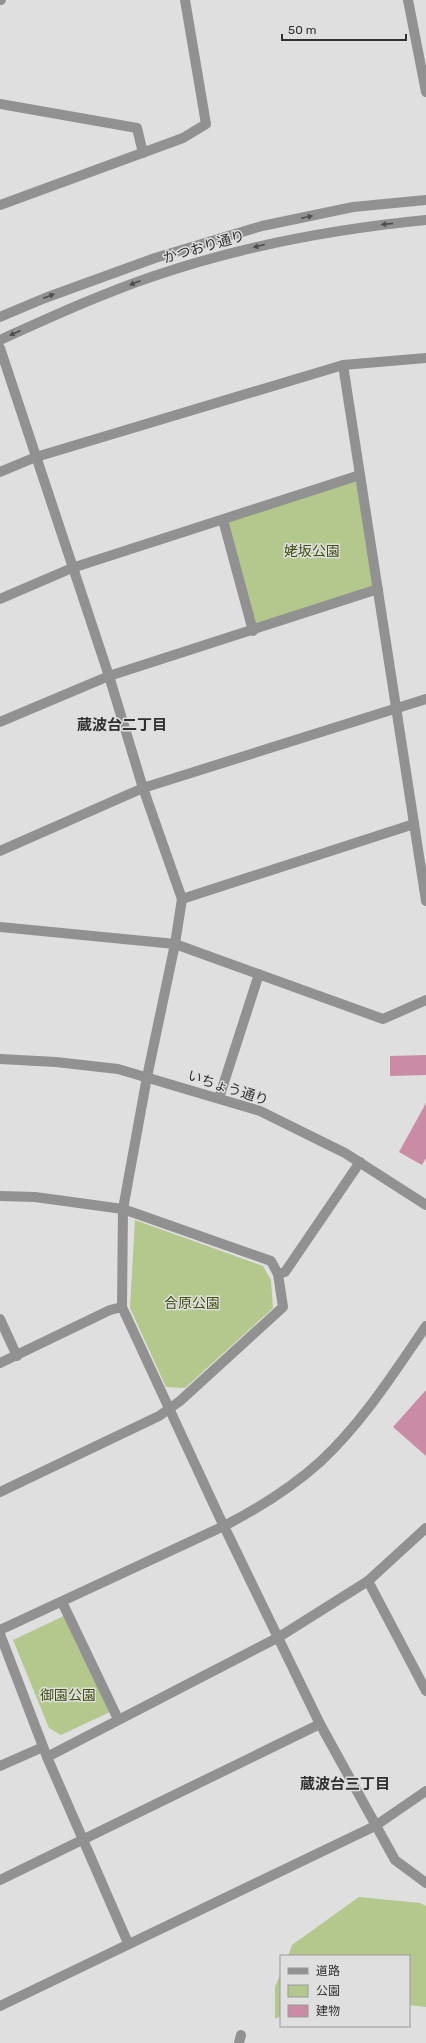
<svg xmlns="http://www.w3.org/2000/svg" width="426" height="2043" font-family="Rubik,'Noto Sans JP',sans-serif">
  <rect width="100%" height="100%" fill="#dfdfe0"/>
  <!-- green -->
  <g fill="#b4c88d">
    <polygon points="360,475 378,589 253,631 223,520"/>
    <polygon points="135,1220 263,1266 271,1280 273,1308 185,1388 166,1387 130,1308"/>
    <polygon points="64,1616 110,1712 61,1735 49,1728 13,1640"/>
    <polygon points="359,1897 420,1903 426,1906 426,2007 409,2005 409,1956 288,1956 292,1945"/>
    <polygon points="281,1972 281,2016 275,2019 275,1987"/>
  </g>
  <!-- building -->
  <g fill="#ca8ba5">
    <polygon points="426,1055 426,1075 390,1076 390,1056"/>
    <polygon points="426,1103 426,1158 422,1165 399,1152"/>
    <polygon points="426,1390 426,1456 393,1427"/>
  </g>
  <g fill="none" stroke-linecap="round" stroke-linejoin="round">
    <!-- minor -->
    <g stroke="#929191" stroke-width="10">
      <polyline points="0,0 1,0"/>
      <polyline points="408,0 426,92"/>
      <polyline points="0,104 137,128 143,153"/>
      <polyline points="0,205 183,138 206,124 185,0"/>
      <polyline points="0,317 45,298 155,258 262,226 353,207 426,200"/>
      <path d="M0,340c51,-23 101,-46 154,-64 88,-30 180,-47 272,-56"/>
      <polyline points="0,348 109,676 143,788 182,899 175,944 147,1077 123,1209 122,1307 219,1516 320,1724 395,1860 426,1883"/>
      <polyline points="343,365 426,901"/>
      <polyline points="0,472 36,457 343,365 426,358"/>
      <polyline points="223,520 253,631"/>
      <polyline points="0,599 72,568 360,475"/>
      <polyline points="0,722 109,676 378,589"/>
      <polyline points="0,851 143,788 426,699"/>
      <polyline points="182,899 414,824"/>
      <polyline points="0,927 175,944 383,1019 426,1000"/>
      <polyline points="0,1059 56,1062 118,1069 260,1111 345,1153 426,1205"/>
      <polyline points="219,1098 259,974"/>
      <polyline points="0,1196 35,1197 123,1209 271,1261 278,1274 283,1307 180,1401 159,1416 0,1492"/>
      <polyline points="278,1274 285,1272 360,1162"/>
      <polyline points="0,1319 17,1356"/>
      <polyline points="0,1363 110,1310 122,1307"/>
      <polyline points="368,1581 426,1691"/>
      <polyline points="62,1602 118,1719"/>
      <path d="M0,1630l224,-104c35,-18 67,-38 96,-64 42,-39 74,-89 106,-136"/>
      <polyline points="0,1634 47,1757 128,1943"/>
      <polyline points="47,1757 279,1637 368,1581 426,1528"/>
      <polyline points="0,1766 43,1747"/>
      <polyline points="0,1880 320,1724"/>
      <polyline points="0,2006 375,1826 426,1791"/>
      <polyline points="239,2043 241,2035"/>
    </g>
  </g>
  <!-- one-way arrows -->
  <defs><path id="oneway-solid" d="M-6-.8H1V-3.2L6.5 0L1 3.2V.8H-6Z"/></defs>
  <g fill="#4e4e4e">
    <use href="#oneway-solid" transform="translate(307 217) rotate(-12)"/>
    <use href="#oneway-solid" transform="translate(387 224) rotate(174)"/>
    <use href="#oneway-solid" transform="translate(259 246) rotate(166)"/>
    <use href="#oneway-solid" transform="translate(135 283) rotate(159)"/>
    <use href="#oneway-solid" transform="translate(49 296) rotate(-21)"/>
    <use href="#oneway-solid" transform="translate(15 333) rotate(156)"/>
  </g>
  <g text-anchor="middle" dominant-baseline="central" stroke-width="3" stroke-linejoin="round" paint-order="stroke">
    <!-- street labels -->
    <g font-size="14" fill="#313132" stroke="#dfdfe0">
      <text transform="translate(204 247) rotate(-16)">かつおり通り</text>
      <text transform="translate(228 1088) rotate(18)">いちょう通り</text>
    </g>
    <!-- park labels -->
    <g font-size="14" fill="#41510f" stroke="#dfdfe0">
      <text x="312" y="551">姥坂公園</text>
      <text x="192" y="1303">合原公園</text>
      <text x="68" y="1695">御園公園</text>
    </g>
    <!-- neighbourhood labels -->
    <g font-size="15" font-weight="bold" fill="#303031" stroke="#dfdfe0">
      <text x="122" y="725">蔵波台二丁目</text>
      <text x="345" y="1784">蔵波台三丁目</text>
    </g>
  </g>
  <!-- legend -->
  <rect x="280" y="1955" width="130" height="72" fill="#dfdfe0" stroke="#99999a"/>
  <rect x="288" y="1968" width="20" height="6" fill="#929191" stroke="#99999a"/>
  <text x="316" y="1975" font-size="12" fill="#313132">道路</text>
  <rect x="288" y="1985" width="20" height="12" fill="#b4c88d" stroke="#99999a"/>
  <text x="316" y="1995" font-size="12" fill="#313132">公園</text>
  <rect x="288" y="2005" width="20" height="12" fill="#ca8ba5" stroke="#99999a"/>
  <text x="316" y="2015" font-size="12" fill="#313132">建物</text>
  <!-- scale -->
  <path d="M282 34v6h124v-6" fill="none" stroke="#313132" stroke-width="2"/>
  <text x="288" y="34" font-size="12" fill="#313132" stroke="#dfdfe0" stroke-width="3" paint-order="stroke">50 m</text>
</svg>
